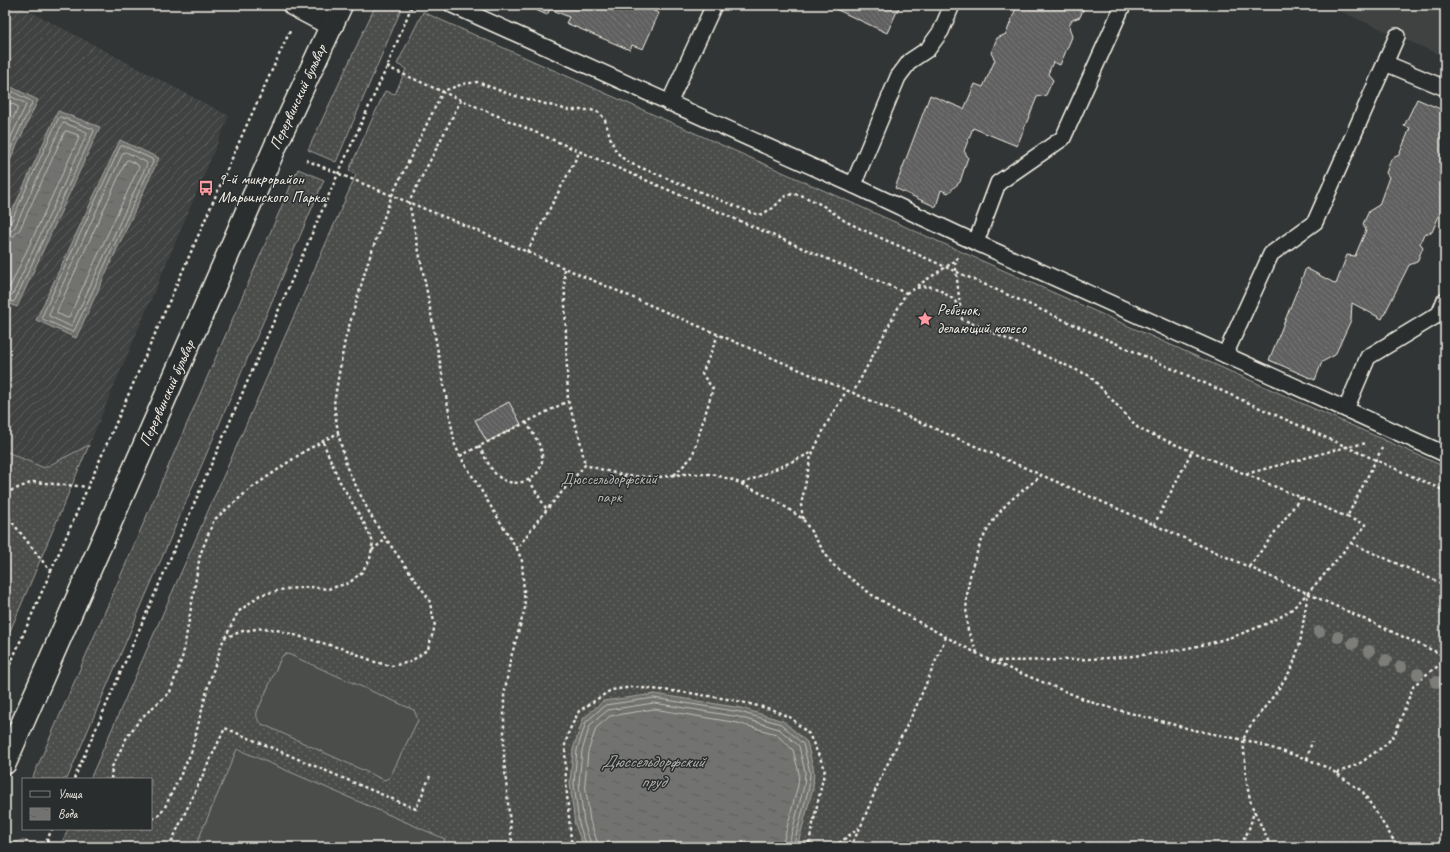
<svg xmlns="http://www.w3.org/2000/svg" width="1450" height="852" font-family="Caveat,sans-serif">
  <defs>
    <pattern id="industrial-furrows" width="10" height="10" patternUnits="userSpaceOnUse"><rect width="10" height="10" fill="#404242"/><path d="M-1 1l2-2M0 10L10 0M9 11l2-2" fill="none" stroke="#5c5e5d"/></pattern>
    <pattern id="grass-dots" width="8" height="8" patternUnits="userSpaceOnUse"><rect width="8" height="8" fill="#4b4d4c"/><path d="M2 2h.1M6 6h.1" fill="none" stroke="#666766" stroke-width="1.8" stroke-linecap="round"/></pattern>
    <pattern id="water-ripples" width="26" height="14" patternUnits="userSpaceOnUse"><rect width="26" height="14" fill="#727370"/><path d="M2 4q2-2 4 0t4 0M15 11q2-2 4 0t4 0" fill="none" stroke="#5e5e5b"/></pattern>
    <pattern id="building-back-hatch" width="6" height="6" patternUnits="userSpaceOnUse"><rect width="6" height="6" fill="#5f605f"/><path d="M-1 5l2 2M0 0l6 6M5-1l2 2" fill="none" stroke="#777776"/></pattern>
  </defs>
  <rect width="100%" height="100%" fill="#323535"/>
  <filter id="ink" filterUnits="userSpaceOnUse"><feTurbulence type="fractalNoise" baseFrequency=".025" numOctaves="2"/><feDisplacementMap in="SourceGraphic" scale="8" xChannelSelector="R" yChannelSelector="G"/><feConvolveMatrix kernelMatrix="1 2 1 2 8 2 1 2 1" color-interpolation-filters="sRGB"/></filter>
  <g filter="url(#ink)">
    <!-- built -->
    <polygon fill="#404242" points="1326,5 1445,5 1445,57 1397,36"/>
    <!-- industrial -->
    <polygon fill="url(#industrial-furrows)" points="5,5 18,5 229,116 89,445 44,468 5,451"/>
    <!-- grass -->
    <g fill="url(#grass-dots)" stroke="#a09f9a">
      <polygon points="380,5 403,5 336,162 308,150 373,11"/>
      <polygon points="423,12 1445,467 1445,847 60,847 68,829 151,829 151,779 90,779 356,175 349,170 385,91 395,94 406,69 397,64"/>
      <polygon points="298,169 324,180 67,779 32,779"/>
      <polygon points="89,445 5,643 5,451 44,468"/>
      <polygon points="23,840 37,845 36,847 5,847 11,843"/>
    </g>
    <!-- garden -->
    <g fill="#4b4d4c" stroke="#a09f9a">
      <path d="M288,654l126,56 4,10 -28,57 -5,3 -3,-1 -120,-55c-4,-4 -6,-6 -5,-12l24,-54 2,-3z"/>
      <polygon points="237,749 445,839 442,847 195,847"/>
    </g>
    <!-- water -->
    <g fill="url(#water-ripples)" stroke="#a6a5a0">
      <polygon points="5,84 38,100 5,171"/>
      <polygon points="58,111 100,127 17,307 5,302 5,227"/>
      <polygon points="120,140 159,158 76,338 36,320"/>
      <polygon points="655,694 741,708 783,721 807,742 814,772 813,788 797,847 584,847 575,825 570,783 573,749 583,719 603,701"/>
    </g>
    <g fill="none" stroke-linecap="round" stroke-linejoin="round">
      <!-- shore -->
      <g stroke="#c0bfb8" stroke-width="1">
        <polyline points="5,88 31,101 32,103 5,161"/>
        <polyline points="5,94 25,103 26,105 5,150"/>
        <polyline points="5,101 17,106 18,108 5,135"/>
        <polygon points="121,146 124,146 152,159 153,162 74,331 72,332 43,319 42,317"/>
        <polygon points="126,152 146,162 147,164 72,325 70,326 49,316 49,314 123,153"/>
        <polygon points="129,160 138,165 139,167 69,317 67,318 57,313 57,311 126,161"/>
        <polyline points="5,227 8,227 10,224 59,117 61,117 93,129 94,131 15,300 13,302 5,299"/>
        <polyline points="5,232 11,231 15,227 62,124 64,123 87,132 87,134 13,294 11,295 5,294"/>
        <polyline points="5,238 14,236 20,229 65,131 67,131 78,135 79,138 10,287 5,288"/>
        <polyline points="587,847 579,824 574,783 577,750 586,722 605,705 654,698 740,712 781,724 803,744 810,772 809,787 793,847"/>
        <polyline points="592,847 584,823 579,783 582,751 590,725 608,710 654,703 739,717 779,729 799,746 805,772 804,786 788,847"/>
        <polyline points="598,847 597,841 590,821 585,782 588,752 596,728 610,716 654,709 738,723 776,734 793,750 799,773 798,785 782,847"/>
      </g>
    </g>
    <!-- building -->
    <g fill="url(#building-back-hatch)" stroke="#f4f1e8">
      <polygon points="525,5 640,5 659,13 643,49 632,45 630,50 566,23 569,17 550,9 547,15"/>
      <polygon points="827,5 900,5 887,33"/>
      <polygon points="1014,5 1085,5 1080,17 1072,20 1069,26 1072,37 1060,65 1053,62 1048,74 1053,80 1046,95 1037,97 1017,146 973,128 964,151 968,157 960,182 948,193 941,190 936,207 895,188 930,95 964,109 975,84 983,87 995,60 991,53 997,38 1006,34 1016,8"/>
      <polygon points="1417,99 1445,111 1445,187 1443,188 1441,199 1445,202 1432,232 1424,234 1420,243 1423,247 1417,262 1409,265 1382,319 1352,303 1351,320 1335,355 1322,362 1315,380 1269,360 1306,268 1336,284 1347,255 1355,256 1366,230 1363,224 1369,211 1379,205 1389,177 1386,173 1391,159 1399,155 1410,128 1404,126"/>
      <polygon points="509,402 521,424 487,442 475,420"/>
    </g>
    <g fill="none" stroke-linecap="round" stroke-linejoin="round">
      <!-- lane casing -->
      <g stroke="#f4f1e8" stroke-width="18">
        <g id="lane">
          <polyline points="452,5 853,185 966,238 1445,454"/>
          <polyline points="1385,63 1445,88"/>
          <polyline points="669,103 714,5"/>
          <polyline points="853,185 898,77 910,61 928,49 941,31 952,5"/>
          <polyline points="976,242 998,183 1063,138 1123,5"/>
          <polyline points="1225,355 1271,254 1315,222 1397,36"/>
          <polyline points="1346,409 1368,357 1439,314 1445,300"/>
        </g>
      </g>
      <!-- street casing -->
      <g stroke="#f4f1e8" stroke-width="25">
        <polyline id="street" points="294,5 332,25"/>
      </g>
      <!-- secondary casing -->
      <g stroke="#f4f1e8" stroke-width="25">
        <polyline id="secondary" points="5,763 276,145 341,5"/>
      </g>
      <!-- path -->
      <g stroke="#f4f1e8" stroke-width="2.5" stroke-dasharray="3 3" stroke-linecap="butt">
        <polyline points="387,67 461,100 906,293 853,393"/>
        <polyline points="461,100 409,202 427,292 455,445 460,456 517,549"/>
        <path d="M306,160c73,31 146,59 219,91 307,133 616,265 920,405"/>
        <polyline points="527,252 580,151"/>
        <polyline points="958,257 955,261 961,315"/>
        <polyline points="564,269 568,401 580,440 585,465"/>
        <polyline points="917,286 955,261"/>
        <path d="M906,293c16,-9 27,-9 41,2 3,2 6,4 8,6 3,6 5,12 7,18l128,57 49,53 208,88"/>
        <polyline points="338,433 334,404 338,379 345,340 368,262 392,195 443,91 463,84 477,82 512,95 568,110 591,110 600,113 605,120 611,140 615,149 621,157 632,164 752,213 760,215 773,208 784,197 792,194 801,195 822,205 845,221 861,229 1445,491"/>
        <path d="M479,446c6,10 11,24 20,31 17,14 46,1 43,-22 -1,-12 -10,-22 -16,-33"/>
        <polyline points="460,456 568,401"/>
        <polyline points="1246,474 1346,447 1367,443"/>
        <polyline points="674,475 692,457 713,389 702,374 718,335"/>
        <polyline points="529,480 547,510"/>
        <polyline points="742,484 813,452"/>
        <polyline points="5,493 33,482 88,487"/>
        <polyline points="5,513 51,572"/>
        <polyline points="803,519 801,505 811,456 827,423 847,390"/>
        <polyline points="1154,525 1192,451"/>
        <polyline points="1351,543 1445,585"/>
        <polyline points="372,550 386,539"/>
        <polyline points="1249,567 1301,497"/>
        <polyline points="225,638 238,612 260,595 285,589 311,587 328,589 349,583 362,572 370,559 373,542 364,523 339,480 323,442"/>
        <path d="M977,653c-3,-9 -9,-19 -10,-29 -4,-42 11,-93 43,-123 10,-9 21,-17 31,-25"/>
        <path d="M992,661c84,-1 175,0 254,-29 17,-7 32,-12 46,-23 11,-10 21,-22 31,-33 14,-17 29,-34 43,-51l-19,-8 35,-69"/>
        <polyline points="5,676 244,131 290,31"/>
        <polyline points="1307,759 1312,741"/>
        <polyline points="1337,773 1362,762 1385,745 1391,739 1396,731 1413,687 1423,677 1445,661"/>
        <polyline points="74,779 338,174 387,67 412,5"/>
        <polyline points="111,779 112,767 127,737 141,718 170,692 183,655 200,555 214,520 250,489 303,452 338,433 347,468 370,514 381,532 429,599 435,626 428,649 410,662 391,666 375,662 347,650 277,630 263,628 243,631 224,638 208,686 191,753 164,809 158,816 151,820"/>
        <polyline points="46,841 60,847"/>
        <path d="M1240,845c8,-11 11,-21 14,-34"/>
        <polyline points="44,847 52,829"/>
        <polyline points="169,847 225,728 416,809 430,776"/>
        <polyline points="462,847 464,843"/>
        <polyline points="513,847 511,835 504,760 504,696 510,661 525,608 522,561 517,549 538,520 585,465 626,476 659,477 684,474 712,474 733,480 775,500 803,519 832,564 872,595 922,624 991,661 1096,704 1194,730 1249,741 1307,759 1330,769 1363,792 1398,847"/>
        <polyline points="575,847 571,840 566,784 565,745 569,731 579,711 611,690 633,687 690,693 733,700 771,709 791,718 809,734 825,769 808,847"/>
        <polyline points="834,847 859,828"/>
        <polyline points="850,847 861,826 880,779 916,707 946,637"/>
        <polyline points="1229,847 1240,845 1247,847"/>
        <polyline points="1271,847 1251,804 1247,784 1243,740 1248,729 1275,694 1292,668 1300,643 1308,593"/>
      </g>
      <!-- lane -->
      <use href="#lane" stroke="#2a2d2e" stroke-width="15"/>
      <!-- street -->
      <use href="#street" stroke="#2a2d2e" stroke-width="22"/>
      <!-- secondary -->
      <use href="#secondary" stroke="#2a2d2e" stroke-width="22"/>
    </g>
    <!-- trees -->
    <g fill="#7c7d79">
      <circle cx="1319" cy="632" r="6"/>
      <circle cx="1338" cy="637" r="6"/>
      <circle cx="1353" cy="643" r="6"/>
      <circle cx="1369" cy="651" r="6"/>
      <circle cx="1386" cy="660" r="6"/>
      <circle cx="1401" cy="667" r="6"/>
      <circle cx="1418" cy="674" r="6"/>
      <circle cx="1436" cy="682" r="6"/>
    </g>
  </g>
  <!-- icons -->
  <defs>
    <g id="bus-bare" transform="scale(1.2)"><path d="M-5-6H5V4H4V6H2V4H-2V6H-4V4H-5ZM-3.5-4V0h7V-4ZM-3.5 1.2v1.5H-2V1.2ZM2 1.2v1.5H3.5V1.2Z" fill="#ff9aa2" stroke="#2a2d2e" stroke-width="2.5" paint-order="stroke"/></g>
    <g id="sight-bare" transform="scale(1.2)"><path d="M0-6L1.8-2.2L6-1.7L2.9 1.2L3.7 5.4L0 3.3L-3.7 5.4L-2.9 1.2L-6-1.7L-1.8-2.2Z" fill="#ff9aa2" stroke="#2a2d2e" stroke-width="2.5" paint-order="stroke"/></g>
  </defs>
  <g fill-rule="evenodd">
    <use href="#bus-bare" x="206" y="188"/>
    <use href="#sight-bare" x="925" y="319"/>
  </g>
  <g text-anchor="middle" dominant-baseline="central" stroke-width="3" stroke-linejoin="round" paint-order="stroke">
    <!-- street labels -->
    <g font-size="16" fill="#f4f1e8" stroke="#2a2d2e">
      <text transform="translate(298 97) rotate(-65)">Перервинский бульвар</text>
      <text transform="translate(167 393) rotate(-66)">Перервинский бульвар</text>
    </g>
    <!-- poi labels -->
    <g font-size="16" fill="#f4f1e8" stroke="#2a2d2e" text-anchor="start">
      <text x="218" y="179">9-й микрорайон<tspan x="218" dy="18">Марьинского Парка</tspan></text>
      <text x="937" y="310">Ребенок,<tspan x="937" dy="18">делающий колесо</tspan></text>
    </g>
    <!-- park labels -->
    <g font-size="16" fill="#b9b8b1" stroke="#2a2d2e">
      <text x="609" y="479">Дюссельдорфский<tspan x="609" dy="18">парк</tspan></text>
    </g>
    <!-- water labels -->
    <g font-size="17" font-style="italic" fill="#b3b2ac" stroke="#2a2d2e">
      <text x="653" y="761">Дюссельдорфский<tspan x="653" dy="20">пруд</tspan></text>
    </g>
  </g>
  <!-- margin -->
  <rect width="1450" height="852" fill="none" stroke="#2a2d2e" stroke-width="20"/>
  <rect x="10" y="10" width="1430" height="832" fill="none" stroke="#f4f1e8" stroke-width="1.5" filter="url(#ink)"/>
  <!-- legend -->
  <rect x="22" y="778" width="130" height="52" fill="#2a2d2e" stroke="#7b7b78"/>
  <rect x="30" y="791" width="20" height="6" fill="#2a2d2e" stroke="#7b7b78"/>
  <text x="58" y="798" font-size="12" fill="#f4f1e8">Улица</text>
  <rect x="30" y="808" width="20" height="12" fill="url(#water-ripples)" stroke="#7b7b78"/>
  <text x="58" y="818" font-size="12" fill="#f4f1e8">Вода</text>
</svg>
